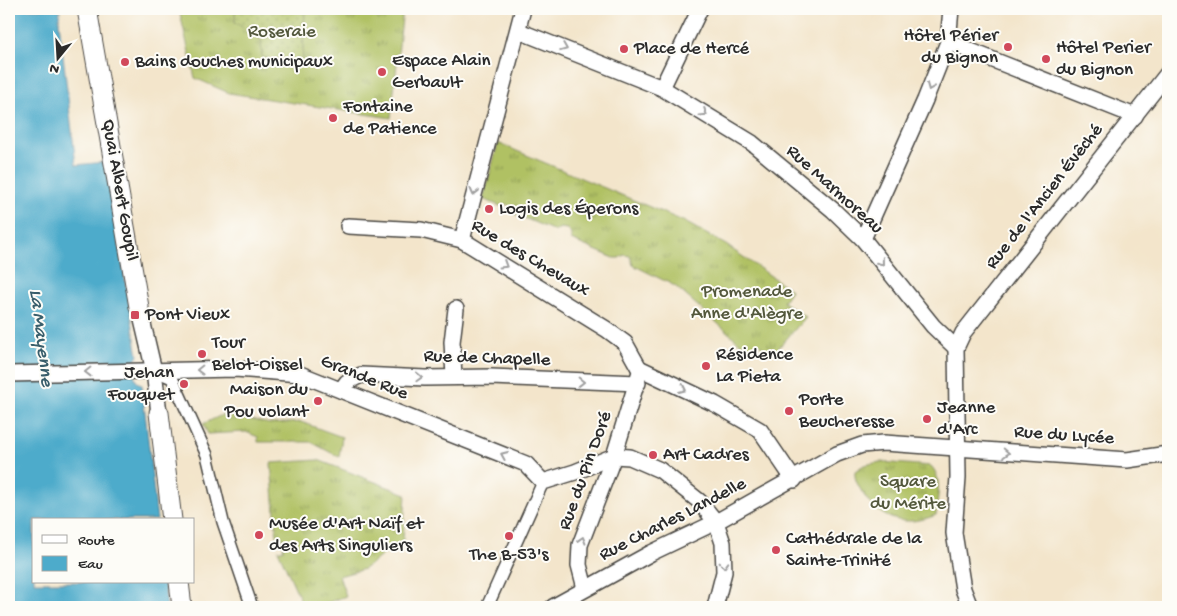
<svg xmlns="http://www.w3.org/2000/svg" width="1177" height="616" font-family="'Gochi Hand',sans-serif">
  <defs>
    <pattern id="grass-tufts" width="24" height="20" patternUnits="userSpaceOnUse" patternTransform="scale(1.25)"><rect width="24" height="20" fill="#b0c164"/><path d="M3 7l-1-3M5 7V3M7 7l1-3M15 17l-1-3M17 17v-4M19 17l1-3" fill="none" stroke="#8f9d53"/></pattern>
    <pattern id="garden-dots" width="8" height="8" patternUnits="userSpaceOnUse" patternTransform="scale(1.25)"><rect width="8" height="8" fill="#b0c164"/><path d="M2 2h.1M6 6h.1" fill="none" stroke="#8f9d53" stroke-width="1.8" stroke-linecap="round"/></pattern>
  </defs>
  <rect width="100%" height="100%" fill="#fdfcf7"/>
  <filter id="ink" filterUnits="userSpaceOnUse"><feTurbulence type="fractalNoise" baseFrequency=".02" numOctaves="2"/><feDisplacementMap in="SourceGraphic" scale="10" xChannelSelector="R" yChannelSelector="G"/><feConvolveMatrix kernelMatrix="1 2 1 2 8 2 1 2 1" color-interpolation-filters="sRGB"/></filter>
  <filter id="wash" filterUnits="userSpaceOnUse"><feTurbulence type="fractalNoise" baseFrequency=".0096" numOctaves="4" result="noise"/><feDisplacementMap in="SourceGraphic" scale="20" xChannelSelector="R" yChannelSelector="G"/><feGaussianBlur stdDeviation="1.12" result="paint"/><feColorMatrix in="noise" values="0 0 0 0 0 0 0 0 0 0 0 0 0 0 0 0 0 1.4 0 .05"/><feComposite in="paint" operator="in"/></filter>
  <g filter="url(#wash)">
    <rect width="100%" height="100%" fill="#f3e5cb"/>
    <!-- grass -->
    <g fill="url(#grass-tufts)" stroke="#6e7648">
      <polygon points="179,9 403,9 391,118 229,93 195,78"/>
      <polygon points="498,143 683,221 726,245 791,290 783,302 806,317 772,355 759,344 747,349 675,286 633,265 630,256 624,255 619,258 614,258 571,240 571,233 567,229 560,228 555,231 512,213 511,208 507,204 500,206 483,199"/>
      <polygon points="224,414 270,424 301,422 342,437 339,457 311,442 258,442 258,437 246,432 208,434 203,424"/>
      <polygon points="318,460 406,494 403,540 364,569 339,576 346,596 316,607 301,607 301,601 278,550 283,550 284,538 277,538 271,463"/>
      <path d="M880,462l51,4c12,12 6,33 5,49 -31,13 -57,5 -74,-23 -4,-7 -8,-13 -7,-21l9,-6z"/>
    </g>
    <!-- garden -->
    <polygon fill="url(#garden-dots)" stroke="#6e7648" points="235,9 305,9 302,66 289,66 262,57 261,40 235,22"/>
    <!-- water -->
    <polygon fill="#4dabcb" stroke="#3c6b7b" points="9,9 60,9 59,22 76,165 105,162 138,356 132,365 136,381 142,385 157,520 34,520 34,582 164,582 167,607 9,607"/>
  </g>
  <g filter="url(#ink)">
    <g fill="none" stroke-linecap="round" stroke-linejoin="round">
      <!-- pedestrian casing -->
      <g stroke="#494743" stroke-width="14">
        <g id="pedestrian">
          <polyline points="158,372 172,378 207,455 223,522 252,607"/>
          <polyline points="487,607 543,482"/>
        </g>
      </g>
      <!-- minor casing -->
      <g stroke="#494743" stroke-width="18">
        <g id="minor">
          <polyline points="519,31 662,88 752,143 833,210 863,239 933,326 956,348"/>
          <polyline points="948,42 1135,116"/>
          <polyline points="662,88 700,9"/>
          <polyline points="348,226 421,230 462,240 606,329 625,343 639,368"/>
          <polyline points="863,239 925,100 948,42 951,9"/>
          <polyline points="462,240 523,9"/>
          <polyline points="139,307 154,371 159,413"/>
          <polyline points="639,368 715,404 760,430 794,480"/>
          <polyline points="9,374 235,369 300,374 526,464 543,482 575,472 614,456 630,457 660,470 699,501 716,522 723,543 724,572 715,607"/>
          <polyline points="454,376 452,342 456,309"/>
          <polyline points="341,390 347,382 361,375 425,378 491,377 638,383"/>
          <polyline points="585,588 579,565 580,545 614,456 639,375"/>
          <polyline points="553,607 651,553 716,522 837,454 862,445 884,443 1127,460 1168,454"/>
          <polyline points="970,607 963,589 954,533 958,477 956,348 963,333 1168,73"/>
        </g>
      </g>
      <!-- tertiary casing -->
      <g stroke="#494743" stroke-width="21">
        <g id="tertiary">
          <polyline points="87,9 139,307"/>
          <polyline points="159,413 172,520"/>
          <polyline points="179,582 182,607"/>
        </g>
      </g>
      <!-- pedestrian -->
      <use href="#pedestrian" stroke="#fff" stroke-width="11"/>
      <!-- minor -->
      <use href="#minor" stroke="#fff" stroke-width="15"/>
      <!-- tertiary -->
      <use href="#tertiary" stroke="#fff" stroke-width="19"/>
    </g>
    <!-- one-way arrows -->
    <defs><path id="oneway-chevron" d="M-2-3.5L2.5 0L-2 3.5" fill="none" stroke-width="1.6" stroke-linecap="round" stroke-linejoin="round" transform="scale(1.25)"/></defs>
    <g stroke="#a0a0a0">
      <use href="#oneway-chevron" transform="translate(564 48) rotate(22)"/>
      <use href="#oneway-chevron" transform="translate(930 87) rotate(112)"/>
      <use href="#oneway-chevron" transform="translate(704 113) rotate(32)"/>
      <use href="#oneway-chevron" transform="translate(474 192) rotate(104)"/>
      <use href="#oneway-chevron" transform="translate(881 262) rotate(51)"/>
      <use href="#oneway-chevron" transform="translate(504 265) rotate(32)"/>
      <use href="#oneway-chevron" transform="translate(200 370) rotate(179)"/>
      <use href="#oneway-chevron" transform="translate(88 372) rotate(179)"/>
      <use href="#oneway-chevron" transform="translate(419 377) rotate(2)"/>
      <use href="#oneway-chevron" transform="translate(581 382) rotate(1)"/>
      <use href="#oneway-chevron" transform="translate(683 389) rotate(25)"/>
      <use href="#oneway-chevron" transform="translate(1006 453) rotate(3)"/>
      <use href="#oneway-chevron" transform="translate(504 455) rotate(-157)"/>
      <use href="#oneway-chevron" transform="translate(582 540) rotate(-73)"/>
      <use href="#oneway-chevron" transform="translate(724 565) rotate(88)"/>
    </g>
  </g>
  <!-- markers -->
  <g fill="#d1495b" stroke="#fdfcf7" stroke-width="2">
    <circle cx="1008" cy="47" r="5"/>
    <circle cx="624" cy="49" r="5"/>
    <circle cx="1046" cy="59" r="5"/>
    <circle cx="125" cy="62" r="5"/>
    <circle cx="382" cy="72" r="5"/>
    <circle cx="333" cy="118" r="5"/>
    <circle cx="489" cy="209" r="5"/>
    <rect x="130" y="310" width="10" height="10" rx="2.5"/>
    <circle cx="202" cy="354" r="5"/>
    <circle cx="706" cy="366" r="5"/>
    <circle cx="184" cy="384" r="5"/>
    <circle cx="318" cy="401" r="5"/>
    <circle cx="789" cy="411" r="5"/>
    <circle cx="927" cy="419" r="5"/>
    <circle cx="653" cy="455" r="5"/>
    <circle cx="259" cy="535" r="5"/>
    <circle cx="509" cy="536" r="5"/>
    <circle cx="776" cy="550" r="5"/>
  </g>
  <g text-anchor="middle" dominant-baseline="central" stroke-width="4" stroke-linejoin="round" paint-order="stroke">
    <!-- park labels -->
    <g font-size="19" fill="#53583c" stroke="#fdfcf7">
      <text x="282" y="32">Roseraie</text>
      <text x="747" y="292">Promenade<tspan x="747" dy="22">Anne d'Alègre</tspan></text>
      <text x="908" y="482">Square<tspan x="908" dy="22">du Mérite</tspan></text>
    </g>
    <!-- poi labels -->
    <g font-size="19" fill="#2b2b2b" stroke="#fdfcf7" text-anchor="start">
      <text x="998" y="36" text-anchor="end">Hôtel Périer<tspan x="998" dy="22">du Bignon</tspan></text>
      <text x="1056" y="48">Hôtel Perier<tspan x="1056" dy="22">du Bignon</tspan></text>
      <text x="634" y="49">Place de Hercé</text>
      <text x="392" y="61">Espace Alain<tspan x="392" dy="22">Gerbault</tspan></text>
      <text x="135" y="62">Bains douches municipaux</text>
      <text x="343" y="107">Fontaine<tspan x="343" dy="22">de Patience</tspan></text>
      <text x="499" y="209">Logis des Éperons</text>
      <text x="145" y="315">Pont Vieux</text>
      <text x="212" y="343">Tour<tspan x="212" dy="22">Belot-Oissel</tspan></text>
      <text x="716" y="355">Résidence<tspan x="716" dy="22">La Pieta</tspan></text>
      <text x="174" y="373" text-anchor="end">Jehan<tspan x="174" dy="22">Fouquet</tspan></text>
      <text x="308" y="390" text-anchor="end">Maison du<tspan x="308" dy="22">Pou volant</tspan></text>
      <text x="799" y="400">Porte<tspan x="799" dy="22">Beucheresse</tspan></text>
      <text x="937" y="408">Jeanne<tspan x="937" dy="22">d'Arc</tspan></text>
      <text x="663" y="455">Art Cadres</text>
      <text x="269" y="524">Musée d'Art Naïf et<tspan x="269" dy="22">des Arts Singuliers</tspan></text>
      <text x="786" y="539">Cathédrale de la<tspan x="786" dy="22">Sainte-Trinité</tspan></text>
      <text x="509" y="555" text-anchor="middle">The B-53's</text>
    </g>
    <!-- street labels -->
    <g font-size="19" fill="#2b2b2b" stroke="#fdfcf7">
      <text transform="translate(119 190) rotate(80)">Quai Albert Goupil</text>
      <text transform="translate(834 190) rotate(42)">Rue Marmoreau</text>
      <text transform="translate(1045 197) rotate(-52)">Rue de l'Ancien Évêché</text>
      <text transform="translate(530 259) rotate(31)">Rue des Chevaux</text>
      <text transform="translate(487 359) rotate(2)">Rue de Chapelle</text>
      <text transform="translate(364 378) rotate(22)">Grande Rue</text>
      <text transform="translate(1064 436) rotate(4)">Rue du Lycée</text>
      <text transform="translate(586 471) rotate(-70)">Rue du Pin Doré</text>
      <text transform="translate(673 520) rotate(-27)">Rue Charles Landelle</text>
    </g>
    <!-- water labels -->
    <g font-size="20" font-style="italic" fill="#395e6b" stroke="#fdfcf7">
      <text transform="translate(40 338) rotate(83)">La Mayenne</text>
    </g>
  </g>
  <!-- margin -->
  <rect width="1177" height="616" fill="none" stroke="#fdfcf7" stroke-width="30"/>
  <!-- legend -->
  <rect x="32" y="518" width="162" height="65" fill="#fdfcf7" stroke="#a9a8a5"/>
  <rect x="42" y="535" width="25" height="8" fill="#ffffff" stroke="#a9a8a5"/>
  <text x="78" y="544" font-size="15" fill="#2b2b2b">Route</text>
  <rect x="42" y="556" width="25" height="15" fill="#4dabcb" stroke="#a9a8a5"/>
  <text x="78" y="568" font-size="15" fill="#2b2b2b">Eau</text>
  <!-- north arrow -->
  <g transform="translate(58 58) rotate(198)" stroke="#fdfcf7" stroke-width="4" paint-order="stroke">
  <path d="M0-4L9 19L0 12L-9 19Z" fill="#2b2b2b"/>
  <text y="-8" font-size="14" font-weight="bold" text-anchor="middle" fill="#2b2b2b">N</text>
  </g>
</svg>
